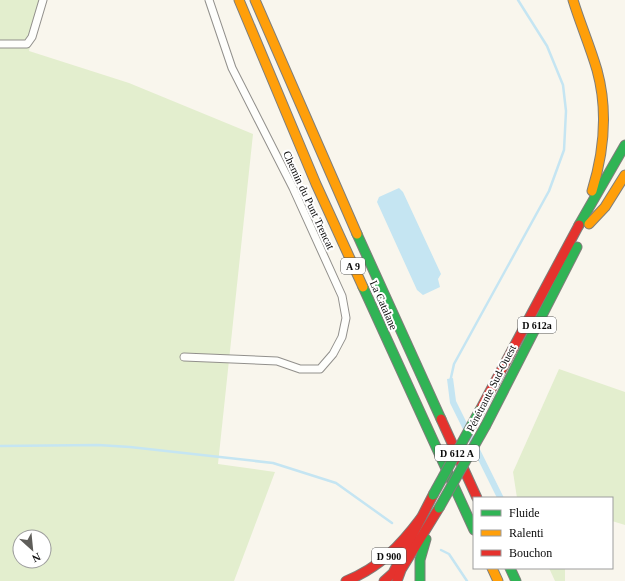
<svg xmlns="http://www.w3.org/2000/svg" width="625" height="581" font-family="'Times New Roman',serif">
  <rect width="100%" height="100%" fill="#f9f6ed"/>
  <!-- green -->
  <g fill="#e3eece" fill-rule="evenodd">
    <path d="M0,0h41l-12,51 100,32 124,51 -35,330 57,8 -41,109h-234zM20,537h24v24h-24z"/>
    <polygon points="559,369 625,392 625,525 612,521 612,498 517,498 513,472"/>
    <polygon points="549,568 565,568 565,581 555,581"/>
  </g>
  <!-- water -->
  <g fill="#c5e5f2">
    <polygon points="399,188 403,192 441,274 438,279 440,287 423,295 417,290 377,202 379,197"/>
    <polygon points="453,378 456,401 504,498 497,498 450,403 447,379"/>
  </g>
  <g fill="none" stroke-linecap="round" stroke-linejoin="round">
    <!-- stream -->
    <g stroke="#c5e5f2" stroke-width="2.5">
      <polyline points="450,382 454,364 549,191 564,150 566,111 563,85 547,46 518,0"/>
      <polyline points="0,446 98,445 130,447 273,463 336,483 392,523"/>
      <polyline points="441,550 449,554 467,581"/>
    </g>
    <!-- street casing -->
    <g stroke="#92908c" stroke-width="9">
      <g id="street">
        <polyline points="0,44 27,44 32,37 43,0"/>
        <polyline points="184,357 277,361 300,369 320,369 333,354 342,337 346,318 342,296 293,188 232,68 209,0"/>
      </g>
    </g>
    <!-- fast casing -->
    <g stroke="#7f7e7a" stroke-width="11">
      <g id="fast">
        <polyline points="579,225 625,145"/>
        <polyline points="357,234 441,419"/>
        <polyline points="363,287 474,530"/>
        <polyline points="486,425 577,247"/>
        <polyline points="510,568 516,581"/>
        <polyline points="420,581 420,560 426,539"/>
      </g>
    </g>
    <!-- slow casing -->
    <g stroke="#7f7e7a" stroke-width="11">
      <g id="slow">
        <polyline points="239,0 316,184 363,287"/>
        <polyline points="255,0 357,234"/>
        <path d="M573,0c7,23 17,46 24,70 11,40 7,82 -5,121"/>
        <polyline points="589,224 605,207 625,175"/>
        <polyline points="492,568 498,581"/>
      </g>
    </g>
    <!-- jam casing -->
    <g stroke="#7f7e7a" stroke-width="11">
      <g id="jam">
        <polyline points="480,410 579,225"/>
        <polyline points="441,419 477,498"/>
        <path d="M346,581c33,-13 54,-35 75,-63"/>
        <polyline points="384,581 393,573 433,495"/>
        <polyline points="397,581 401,570 439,508"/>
      </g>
    </g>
    <!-- street -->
    <use href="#street" stroke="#fefefc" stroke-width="7"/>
    <!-- fast -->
    <use href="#fast" stroke="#30b455" stroke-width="9"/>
    <!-- slow -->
    <use href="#slow" stroke="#ff9f0a" stroke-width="9"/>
    <!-- jam -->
    <use href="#jam" stroke="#e5322d" stroke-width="9"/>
    <!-- fast-bridge casing -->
    <g stroke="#7f7e7a" stroke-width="11" stroke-linecap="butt">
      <g id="fast-bridge">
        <polyline points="433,495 480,410"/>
        <polyline points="439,508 486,425"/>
      </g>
    </g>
    <!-- fast-bridge -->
    <use href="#fast-bridge" stroke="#30b455" stroke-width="9"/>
  </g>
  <g text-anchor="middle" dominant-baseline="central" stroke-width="4" stroke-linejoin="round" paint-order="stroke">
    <!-- shield labels -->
    <g fill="#fff" stroke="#545454" stroke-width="1">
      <rect x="341" y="258" width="24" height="16" rx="3"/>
      <rect x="518" y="317" width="38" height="16" rx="3"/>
      <rect x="435" y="445" width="44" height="16" rx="3"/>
      <rect x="372" y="548" width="34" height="16" rx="3"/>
    </g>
    <g font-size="10" font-weight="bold" fill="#0a0a0a">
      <text x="353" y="266">A 9</text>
      <text x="537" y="325">D 612a</text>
      <text x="457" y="453">D 612 A</text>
      <text x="389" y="556">D 900</text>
    </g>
    <!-- street labels -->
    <g font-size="11" fill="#0a0a0a" stroke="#fff">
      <text transform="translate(309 200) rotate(65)">Chemin du Punt Trencat</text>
      <text transform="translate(384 305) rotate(66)">La Catalane</text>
      <text transform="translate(491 388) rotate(-63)">Pénétrante Sud-Ouest</text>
    </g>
  </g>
  <!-- legend -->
  <rect x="473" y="497" width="140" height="72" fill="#ffffff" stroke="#9d9d9d"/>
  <rect x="481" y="510" width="20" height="6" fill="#30b455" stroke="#9d9d9d"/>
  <text x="509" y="517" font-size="12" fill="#0a0a0a">Fluide</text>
  <rect x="481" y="530" width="20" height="6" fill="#ff9f0a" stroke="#9d9d9d"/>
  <text x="509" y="537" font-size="12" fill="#0a0a0a">Ralenti</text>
  <rect x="481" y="550" width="20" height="6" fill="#e5322d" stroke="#9d9d9d"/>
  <text x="509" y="557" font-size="12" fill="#0a0a0a">Bouchon</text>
  <!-- north arrow -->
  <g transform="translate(32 549) rotate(153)"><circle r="19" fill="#ffffff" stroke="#9d9d9d"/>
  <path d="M0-3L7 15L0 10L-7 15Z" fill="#5e5d59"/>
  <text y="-6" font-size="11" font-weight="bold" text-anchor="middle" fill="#0a0a0a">N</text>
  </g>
</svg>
